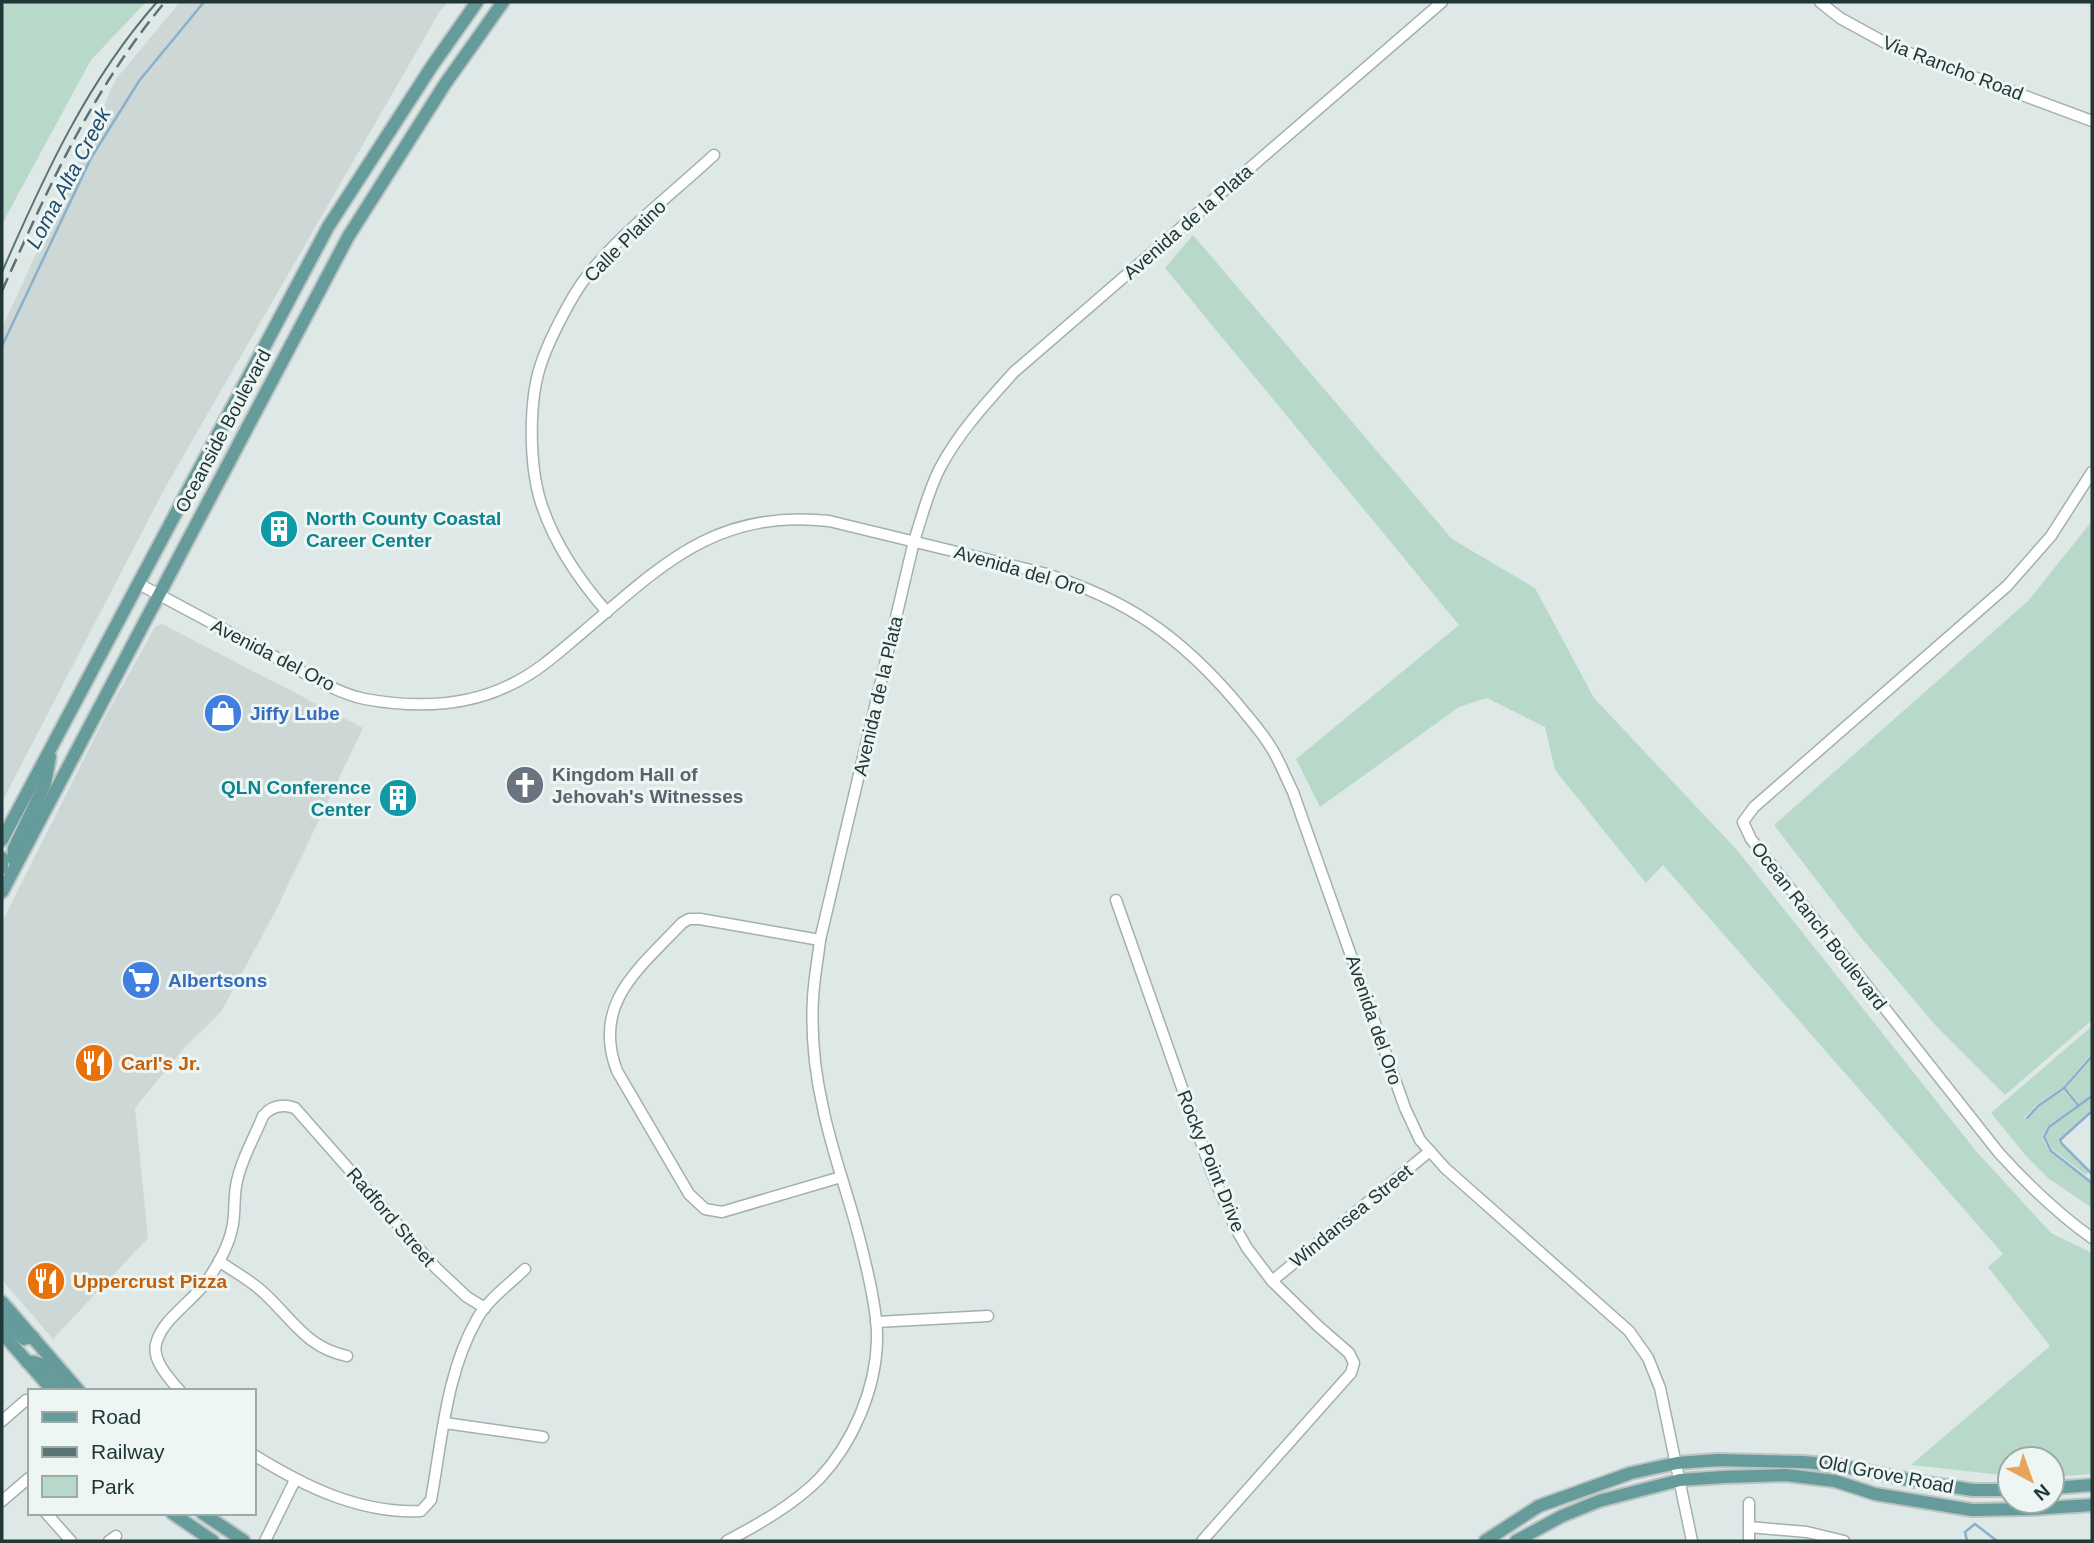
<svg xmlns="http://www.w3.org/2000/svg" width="2094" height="1543" font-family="Helvetica,sans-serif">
  <rect width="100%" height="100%" fill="#dee9e7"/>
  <!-- built -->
  <g fill="#cdd8d6">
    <polygon points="180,2 448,2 440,11 166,486 2,802 2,328 116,79"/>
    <polygon points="162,624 363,728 276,910 221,1012 184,1048 135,1108 148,1238 53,1339 2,1280 2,922 106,715 155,627"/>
  </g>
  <!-- green -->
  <g fill="#b8d9ca">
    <polygon points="2,2 146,2 91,60 2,224"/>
    <polygon points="1193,235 1452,539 1535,588 1594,698 1737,850 1976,1151 2051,1233 2092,1253 2092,1474 2052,1477 2052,1459 2010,1459 2010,1476 1911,1465 2050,1346 1988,1267 2003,1254 1663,865 1646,883 1555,770 1545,727 1487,698 1459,707 1320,807 1296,759 1459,625 1165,268"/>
    <polygon points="2092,521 2092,1020 2005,1095 1937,1027 1858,934 1774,825 2028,601"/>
    <path d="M2092,1026v27l-29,34 -27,18 -12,13 3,1 11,-12 25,-17 14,15 -29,21 -6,11c8,23 35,31 50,48v23l-44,-30 -22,-22 -35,-43z"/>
    <polygon points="2092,1058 2092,1094 2080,1104 2066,1088"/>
    <polygon points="2092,1097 2092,1109 2059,1140 2061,1145 2089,1172 2086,1175 2052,1149 2045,1137 2050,1128"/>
  </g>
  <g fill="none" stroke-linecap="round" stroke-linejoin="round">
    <!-- stream -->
    <g stroke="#8ab0cb" stroke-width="2.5">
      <polyline points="2,346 91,158 139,81 204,2"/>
      <polyline points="2064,1088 2079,1106"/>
      <polyline points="2092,1096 2049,1127 2044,1137 2051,1151 2092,1183"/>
      <polyline points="2092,1111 2060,1140 2062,1144 2092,1174"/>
      <polyline points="2027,1118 2038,1106 2064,1088 2092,1056"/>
      <polyline points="1967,1541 1965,1532 1975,1524 1997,1541"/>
    </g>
    <!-- minor casing -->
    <g stroke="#a2b0af" stroke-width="13">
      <g id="minor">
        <polyline points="1820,2 1840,18 1893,47 2092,121"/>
        <path d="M2092,472l-41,64 -44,50 -253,221 -11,15 8,17 248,314c29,32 58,60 93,85"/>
        <path d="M139,584c47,25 93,50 140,75 27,14 56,34 86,40 49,9 100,8 145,-14 28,-13 50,-34 73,-53 80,-68 133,-123 246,-111l214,52c83,26 136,62 193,129 12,15 26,30 36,47 8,13 14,29 21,43l112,316 15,32 25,28 184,163 19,27 12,30 32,153"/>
        <path d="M607,612c-28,-32 -53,-69 -66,-109 -12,-38 -13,-104 1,-142 8,-23 30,-66 45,-85 36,-45 85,-82 127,-121"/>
        <polyline points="1116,900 1212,1173 1235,1227 1247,1248 1272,1281 1318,1326 1349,1353 1354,1363 1351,1373 1202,1541"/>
        <path d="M820,940l-120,-21h-11l-7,4c-42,45 -91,80 -65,148l72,123 16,15 17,3 119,-35"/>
        <path d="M219,1261c15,11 33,20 46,33 28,26 41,53 82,62"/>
        <polyline points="1272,1281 1430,1151"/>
        <polyline points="876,1322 988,1316"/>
        <path d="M180,1391c-10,-12 -28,-30 -24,-47 6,-25 36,-42 50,-62 12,-16 24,-39 27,-58 2,-13 1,-26 3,-38 4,-24 18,-48 27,-70 9,-11 20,-12 32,-8l141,160 31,29 18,11"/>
        <polyline points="2,1421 26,1400"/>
        <polyline points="445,1423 543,1437"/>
        <path d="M254,1455c50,31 106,59 167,56l10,-11c11,-60 15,-127 46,-181 10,-19 33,-35 48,-50"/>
        <polyline points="2,1501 29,1478"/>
        <polyline points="1749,1503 1749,1541"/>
        <polyline points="46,1513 71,1541"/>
        <polyline points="1749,1527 1807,1532 1844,1541"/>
        <polyline points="109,1541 116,1536"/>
        <polyline points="265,1541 295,1480"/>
        <path d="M727,1541c32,-17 66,-36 92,-62 34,-36 57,-90 58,-139 1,-28 -10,-72 -17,-99 -11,-45 -28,-88 -37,-133 -8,-35 -12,-74 -10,-110 1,-20 5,-39 7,-58l94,-399c8,-24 14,-50 26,-73 19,-36 47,-66 74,-96l428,-370"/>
      </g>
    </g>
    <!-- major casing -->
    <g stroke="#bcc3c3" stroke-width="16">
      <g id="major">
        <polyline points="2,840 328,227 432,66 477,2"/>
        <polyline points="2,858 2,868"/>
        <polyline points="16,863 13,859 14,848 45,784 50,757"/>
        <polyline points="2,892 348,237 445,84 503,2"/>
        <polyline points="2,1302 79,1391"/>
        <polyline points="2,1317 24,1339 33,1337"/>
        <polyline points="2,1333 53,1391"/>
        <path d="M27,1362c16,-3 28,13 38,25"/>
        <polyline points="2052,1488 2092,1485"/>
        <polyline points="172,1513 213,1541"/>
        <polyline points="202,1513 244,1541"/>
        <polyline points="1485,1541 1539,1506 1631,1473 1677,1463 1718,1460 1803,1462 1837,1465 1915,1481 1973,1490 2010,1490"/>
        <polyline points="1516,1541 1562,1516 1599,1501 1680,1480 1723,1477 1786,1475 1835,1481 1875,1494 1972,1510 2030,1509 2092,1505"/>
      </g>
    </g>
    <!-- minor -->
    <use href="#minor" stroke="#fff" stroke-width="10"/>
    <!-- major -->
    <use href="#major" stroke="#669b9b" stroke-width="12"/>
    <!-- tram -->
    <path stroke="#5b7373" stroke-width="2" d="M2,272c42,-96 85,-191 155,-270"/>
    <!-- rail -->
    <path stroke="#5b7373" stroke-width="2.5" stroke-dasharray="14 7" stroke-linecap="butt" d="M2,291c46,-103 90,-201 163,-289"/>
  </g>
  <!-- icons -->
  <defs>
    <g id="building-disc" transform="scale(2.0125)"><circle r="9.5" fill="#0f9aa8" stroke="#eef6f4"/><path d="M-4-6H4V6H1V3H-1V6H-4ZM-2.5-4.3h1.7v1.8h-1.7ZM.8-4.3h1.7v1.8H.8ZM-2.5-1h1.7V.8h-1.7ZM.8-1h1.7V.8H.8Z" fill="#fff"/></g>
    <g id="shop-disc" transform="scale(2.0125)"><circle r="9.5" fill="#3f7fe0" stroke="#eef6f4"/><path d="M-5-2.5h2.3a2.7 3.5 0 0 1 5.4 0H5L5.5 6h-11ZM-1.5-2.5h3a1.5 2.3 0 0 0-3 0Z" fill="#fff"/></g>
    <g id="church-disc" transform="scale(2.0125)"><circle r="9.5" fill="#6b7280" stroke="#eef6f4"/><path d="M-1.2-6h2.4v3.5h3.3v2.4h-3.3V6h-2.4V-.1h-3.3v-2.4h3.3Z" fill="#fff"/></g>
    <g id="supermarket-disc" transform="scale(2.0125)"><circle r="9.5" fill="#3f7fe0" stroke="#eef6f4"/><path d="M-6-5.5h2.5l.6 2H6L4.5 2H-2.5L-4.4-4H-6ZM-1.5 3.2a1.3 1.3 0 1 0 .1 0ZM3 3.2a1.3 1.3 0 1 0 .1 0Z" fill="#fff"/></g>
    <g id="restaurant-disc" transform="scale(2.0125)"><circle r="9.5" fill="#e8710a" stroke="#eef6f4"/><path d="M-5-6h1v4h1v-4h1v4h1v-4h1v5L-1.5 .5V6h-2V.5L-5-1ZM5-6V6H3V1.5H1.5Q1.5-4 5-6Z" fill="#fff"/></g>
  </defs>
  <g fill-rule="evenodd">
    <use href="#building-disc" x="279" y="529"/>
    <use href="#shop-disc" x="223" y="713"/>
    <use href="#church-disc" x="525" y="785"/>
    <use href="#building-disc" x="398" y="798"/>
    <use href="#supermarket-disc" x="141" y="980"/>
    <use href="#restaurant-disc" x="94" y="1063"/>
    <use href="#restaurant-disc" x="46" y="1281"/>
  </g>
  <g text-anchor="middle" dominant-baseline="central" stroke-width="6" stroke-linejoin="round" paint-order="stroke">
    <!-- street labels -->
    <g font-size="19" fill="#213737" stroke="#eef6f4">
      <text transform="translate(1953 68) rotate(21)">Via Rancho Road</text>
      <text transform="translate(1188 222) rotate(-41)">Avenida de la Plata</text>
      <text transform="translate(625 241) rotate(-45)">Calle Platino</text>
      <text transform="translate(223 431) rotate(-62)">Oceanside Boulevard</text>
      <text transform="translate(1020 570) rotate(16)">Avenida del Oro</text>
      <text transform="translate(273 655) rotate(27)">Avenida del Oro</text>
      <text transform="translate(878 696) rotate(-77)">Avenida de la Plata</text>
      <text transform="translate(1819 926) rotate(52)">Ocean Ranch Boulevard</text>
      <text transform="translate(1374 1020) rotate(71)">Avenida del Oro</text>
      <text transform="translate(1211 1161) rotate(68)">Rocky Point Drive</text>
      <text transform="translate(1351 1216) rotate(-39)">Windansea Street</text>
      <text transform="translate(391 1217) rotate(49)">Radford Street</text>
      <text transform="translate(1886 1474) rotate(11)">Old Grove Road</text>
    </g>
    <!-- culture labels -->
    <g font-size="19" font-weight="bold" fill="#0d838f" stroke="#eef6f4" text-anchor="start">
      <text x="306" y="518">North County Coastal<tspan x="306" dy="22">Career Center</tspan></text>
      <text x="371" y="787" text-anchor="end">QLN Conference<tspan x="371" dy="22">Center</tspan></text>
    </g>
    <!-- shop labels -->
    <g font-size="19" font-weight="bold" fill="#366cbe" stroke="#eef6f4" text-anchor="start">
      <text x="250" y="713">Jiffy Lube</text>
      <text x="168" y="980">Albertsons</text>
    </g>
    <!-- worship labels -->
    <g font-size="19" font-weight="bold" fill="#5b616d" stroke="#eef6f4" text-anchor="start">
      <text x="552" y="774">Kingdom Hall of<tspan x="552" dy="22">Jehovah's Witnesses</tspan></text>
    </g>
    <!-- food labels -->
    <g font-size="19" font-weight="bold" fill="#c56008" stroke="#eef6f4" text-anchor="start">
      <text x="121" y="1063">Carl's Jr.</text>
      <text x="73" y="1281">Uppercrust Pizza</text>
    </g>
    <!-- water labels -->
    <g font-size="21" font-style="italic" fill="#204d6e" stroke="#eef6f4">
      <text transform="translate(68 178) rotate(-62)">Loma Alta Creek</text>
    </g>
  </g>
  <!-- border -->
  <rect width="2094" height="1543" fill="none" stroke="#213737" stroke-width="7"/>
  <!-- legend -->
  <rect x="28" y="1389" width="228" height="126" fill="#eef6f4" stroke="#9caaa8" stroke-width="2"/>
  <rect x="42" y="1412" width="35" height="10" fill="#669b9b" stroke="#9caaa8" stroke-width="2"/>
  <text x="91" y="1424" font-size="21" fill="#213737">Road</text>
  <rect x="42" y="1447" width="35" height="10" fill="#5b7373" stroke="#9caaa8" stroke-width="2"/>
  <text x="91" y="1459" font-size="21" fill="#213737">Railway</text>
  <rect x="42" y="1476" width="35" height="21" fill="#b8d9ca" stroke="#9caaa8" stroke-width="2"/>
  <text x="91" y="1494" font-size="21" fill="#213737">Park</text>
  <!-- north arrow -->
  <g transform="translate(2031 1480) rotate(139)"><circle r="33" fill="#eef6f4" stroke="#9caaa8" stroke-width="2"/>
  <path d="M0-5L12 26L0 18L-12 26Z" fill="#e7a35e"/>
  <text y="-10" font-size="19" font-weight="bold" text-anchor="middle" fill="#213737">N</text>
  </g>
</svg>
